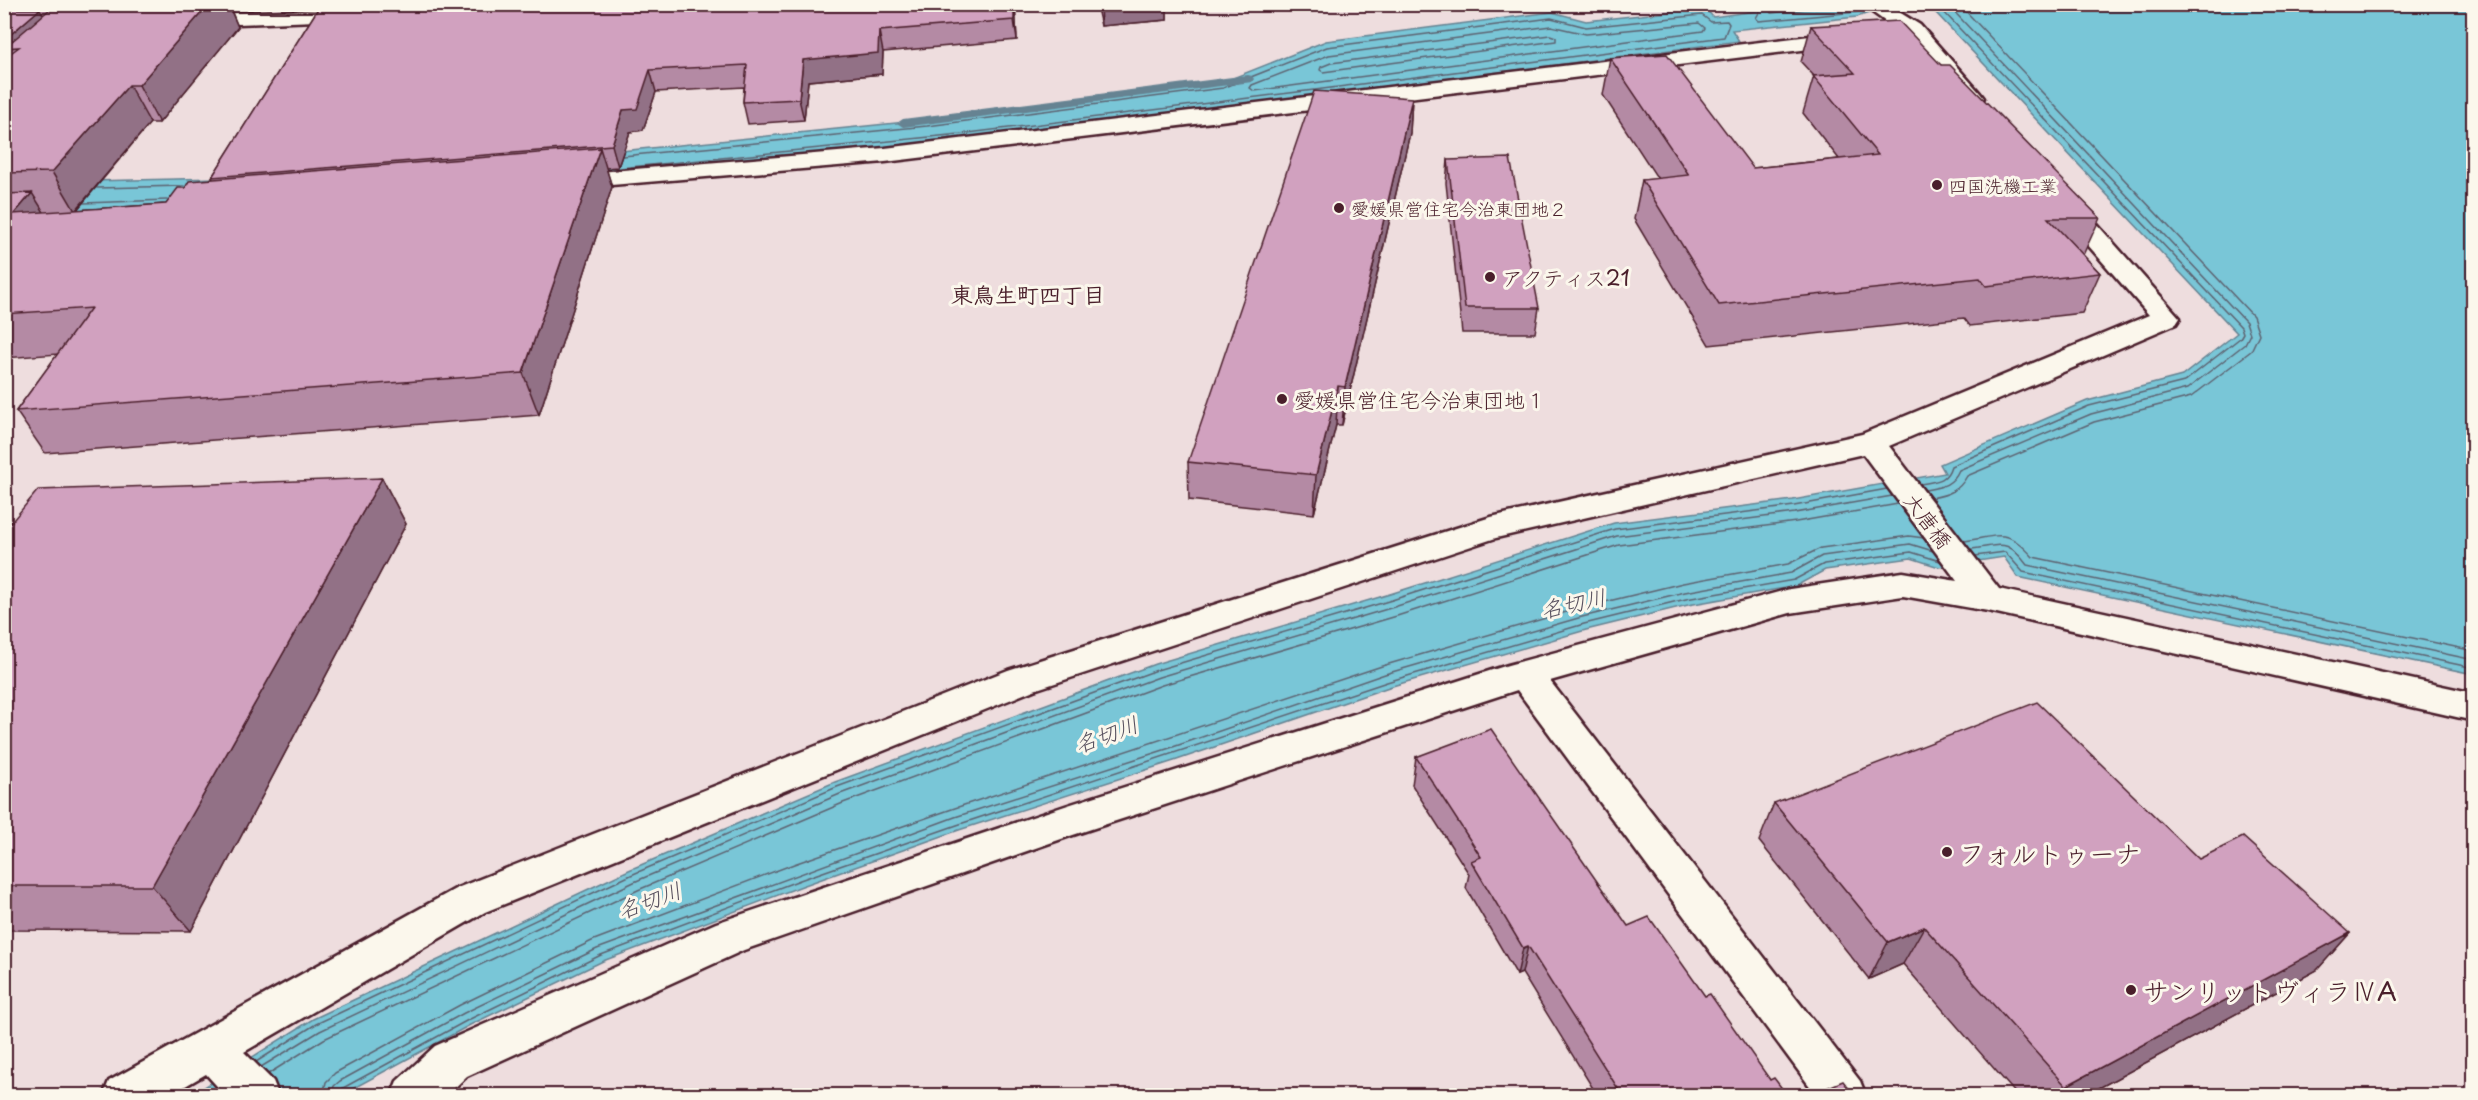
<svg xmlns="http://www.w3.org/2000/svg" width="2478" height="1100" font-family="'Playpen Sans','Klee One',sans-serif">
  <rect width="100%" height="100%" fill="#eeddde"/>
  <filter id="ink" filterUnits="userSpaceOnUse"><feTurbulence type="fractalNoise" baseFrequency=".0167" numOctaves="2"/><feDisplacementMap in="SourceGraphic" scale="12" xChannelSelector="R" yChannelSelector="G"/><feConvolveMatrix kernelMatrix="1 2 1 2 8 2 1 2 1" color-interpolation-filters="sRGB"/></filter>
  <g filter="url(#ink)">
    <!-- water -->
    <g fill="#79c6d7" stroke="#668392" stroke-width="1.5">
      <polygon points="1750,5 1893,5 1857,17 1732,30 1739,41 1109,123 688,168 180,205 30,212 4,183 268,177 522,161 926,120 1223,82 1326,41 1552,12 1586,21 1705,8 1713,17 1756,11"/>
      <polygon points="1902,5 2473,5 2473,674 2018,577 2004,557 1939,567 1911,558 1825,570 1796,586 1688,605 1586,630 1389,687 1174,761 959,830 802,886 603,961 470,1025 341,1095 190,1096 313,1019 629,870 835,782 1155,664 1390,594 1614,523 1793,500 1945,473 1940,464 2087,401 2182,376 2237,333 1936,13 1919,6"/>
    </g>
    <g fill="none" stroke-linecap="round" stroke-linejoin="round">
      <!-- shore -->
      <g stroke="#5d6270" stroke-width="1.5">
        <polyline points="1758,4 1760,11 1756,18 1759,21 1856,12 1865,8"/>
        <polyline points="1767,4 1771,13 1851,4"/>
        <polygon points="1699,23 1705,28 1703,31 1254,91 1250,88 1252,85 1329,55 1551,26 1586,34"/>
        <polygon points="1550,35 1556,37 1556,41 1323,72 1320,70 1321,67 1331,63"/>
        <polyline points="623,156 927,126 1223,88 1327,47 1551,18 1586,27 1702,15 1711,22 1727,21 1729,24 1724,37 1315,90"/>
        <polyline points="620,168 960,134 1314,90"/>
        <polyline points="97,188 184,186"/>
        <polyline points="84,203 167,200"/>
        <path d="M1920,484c15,-3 26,-1 31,-18l138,-60 95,-24 56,-44 3,-5 -2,-6 -300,-318 -9,-5"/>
        <path d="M1925,490c16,-3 27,-4 34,-20l132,-56 96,-25 58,-45 5,-10 -4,-12 -299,-318"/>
        <path d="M1931,498c17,-3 28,-7 36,-22l127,-54 97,-25 60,-46 8,-17 -6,-18 -294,-312"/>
        <path d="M1964,541c37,-5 42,-14 69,16l441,94"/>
        <path d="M1970,549c32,-3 36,-12 57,16l447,95"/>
        <polyline points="1975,556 2005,552 2023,572 2474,668"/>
        <polyline points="256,1062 316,1024 631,875 837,787 1157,670 1392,600 1615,529 1794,506 1887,489"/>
        <polyline points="261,1067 320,1031 634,882 840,794 1159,677 1394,607 1617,536 1795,513 1892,496"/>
        <polyline points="268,1074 324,1039 638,890 843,803 1162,685 1397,616 1619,545 1796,522 1898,504"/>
        <polyline points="323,1096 326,1082 335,1073 460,1005 594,940 794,864 952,809 1382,666 1580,608 1683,583 1788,564 1821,548 1909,536 1924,538"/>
        <polyline points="332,1096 334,1086 340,1081 464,1013 597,949 955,817 1170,748 1385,674 1582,617 1685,592 1791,573 1822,556 1910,544 1933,551"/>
        <polyline points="339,1096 343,1088 468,1020 601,955 800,880 957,825 1387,682 1584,624 1686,599 1794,580 1824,564 1911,552 1940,561"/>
      </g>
      <!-- stream -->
      <polygon fill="#668392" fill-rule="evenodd" points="1248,75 1252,76 1254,79 1252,82 903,127 897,123 903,119"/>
      <!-- street casing -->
      <g stroke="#4a1f2b" stroke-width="5">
        <g id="street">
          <polygon points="1861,4 1886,4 1920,25 1980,93 1984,98 1980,103 1972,105 1964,103 1904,35"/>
          <polygon points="360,9 367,11 371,15 367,19 189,26 181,25 178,20 181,15 189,14"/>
          <polygon points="1851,31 1859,33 1862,38 1859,43 885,162 564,189 555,187 552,182 555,177 564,175 885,148"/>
          <polygon points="2062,192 2071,195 2180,318 2176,324 1889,446 1999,589 2474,693 2474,721 1988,611 1903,596 1790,613 1550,681 1860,1081 1866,1096 1817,1096 1517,690 1073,835 744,950 467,1076 446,1096 391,1096 397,1081 435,1046 716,923 1068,805 1508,665 1790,589 1903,572 1957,581 1863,454 1496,538 1034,690 485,912 244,1052 273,1081 279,1096 226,1096 206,1074 168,1096 103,1096 109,1081 457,888 1008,670 1491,517 1862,434 2149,315 2053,205 2049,200 2053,195"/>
        </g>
      </g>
      <!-- street -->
      <use href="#street" fill="#fbf7ec" fill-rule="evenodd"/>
    </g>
    <!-- wall -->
    <g fill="#b48aa4" stroke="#4a1f2b" stroke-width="1.5">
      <polygon points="4,4 257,4 252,9 231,10 238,27 159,123 150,123 77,210 166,204 185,188 213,179 212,177 321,4 1015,4 1017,40 883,52 882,74 808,81 804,120 748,124 743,102 744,87 656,92 643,130 630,132 618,167 606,168 612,187 539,415 45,453 16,411 58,354 4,358"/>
      <polygon points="1096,4 1167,4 1167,20 1101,26"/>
      <polygon points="1811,26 1941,65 2100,218 2083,255 2100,273 2082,313 1970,326 1964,318 1709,345 1634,219 1642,180 1658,179 1603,95 1610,58 1753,168 1839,159 1803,113 1814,76 1801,62"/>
      <polygon points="1412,98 1410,133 1342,425 1336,425 1314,514 1189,500 1188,462"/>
      <polygon points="1448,160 1539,308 1535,333 1462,333 1446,183"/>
      <polygon points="382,478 406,524 191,931 4,930 4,531"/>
      <polygon points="1416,757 1628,926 1705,996 1770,1080 1787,1095 1597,1095 1522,973 1517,975 1466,888 1469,874 1412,785"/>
      <polygon points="1774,803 2199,859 2350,933 2317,970 2086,1095 2017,1095 1903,964 1869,979 1759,841"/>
    </g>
    <!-- shaded-wall -->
    <g fill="#927186" stroke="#4a1f2b" stroke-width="1.5">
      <polygon points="209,4 228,4 238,27 159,123 139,85"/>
      <polygon points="250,4 257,4 252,9"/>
      <polygon points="1014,4 1015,4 1017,40 1014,20"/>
      <polygon points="1100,4 1167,4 1167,20 1101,26"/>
      <polygon points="40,9 53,32 19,47 4,48 4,40"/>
      <polygon points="879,31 883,52 882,74 808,81 804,120 799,99 803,60"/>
      <polygon points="4,48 15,66 4,75"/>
      <polygon points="650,70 656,92 643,130 630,132 618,167 612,145 623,110"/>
      <polygon points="129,85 150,123 75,211 52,172"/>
      <polygon points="1412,98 1410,133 1342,425 1345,387"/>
      <polygon points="600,148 612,187 539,415 523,373"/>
      <polygon points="32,193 57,233 14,214"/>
      <polygon points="1338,386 1336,425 1314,514 1316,475"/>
      <polygon points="382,478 406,524 191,931 152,886"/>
      <polygon points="1924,927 1903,964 1869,979 1888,942"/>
      <polygon points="2350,933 2317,970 2086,1095 2059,1095 2066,1086"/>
      <polygon points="1528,946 1522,973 1517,975 1523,948"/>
    </g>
    <!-- building -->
    <g fill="#d1a1bf" stroke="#4a1f2b" stroke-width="1.5">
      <polygon points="56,4 209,4 139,85 129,85 52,172 4,173 4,58 19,47 4,48"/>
      <polygon points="321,4 1014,4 1014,20 879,31 878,53 803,60 799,99 743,102 747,65 650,70 637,109 623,110 612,145 212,177"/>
      <polygon points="4,9 40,9 4,40"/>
      <polygon points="1899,21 1941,65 1950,65 2100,218 2048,218 2100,273 1986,286 1980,278 1719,305 1642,180 1689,175 1610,58 1667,54 1753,168 1878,155 1813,76 1855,73 1811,26"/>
      <polygon points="1314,91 1412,98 1345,387 1338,386 1316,475 1188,462"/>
      <polygon points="600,148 523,373 16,411 91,308 4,314 4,194 32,193 14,214 166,204 178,188 185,188 189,181"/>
      <polygon points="1510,158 1539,308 1465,308 1448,160"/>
      <polygon points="382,478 152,886 4,886 4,531 38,490"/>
      <polygon points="2037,702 2199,859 2243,837 2350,933 2066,1086 1924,927 1888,942 1774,803"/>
      <polygon points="1491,729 1628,926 1649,917 1705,996 1710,994 1770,1080 1774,1078 1787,1095 1622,1095 1528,946 1523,948 1471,861 1481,857 1416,757"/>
      <polygon points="1843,1081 1854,1095 1810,1095"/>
    </g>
  </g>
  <!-- markers -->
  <g fill="#4a1f2b" stroke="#fbf7ec" stroke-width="2">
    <circle cx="1937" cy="185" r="6"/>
    <circle cx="1339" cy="208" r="6"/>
    <circle cx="1490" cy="277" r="6"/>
    <circle cx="1282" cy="399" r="6"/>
    <circle cx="1947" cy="852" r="6"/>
    <circle cx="2131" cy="990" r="6"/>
  </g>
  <g text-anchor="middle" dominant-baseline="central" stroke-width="6" stroke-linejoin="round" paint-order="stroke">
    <!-- far-poi labels -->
    <g font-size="18" fill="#4a1f2b" stroke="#fbf7ec" text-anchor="start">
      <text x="1949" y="185">四国洗機工業</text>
      <text x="1351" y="208">愛媛県営住宅今治東団地２</text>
    </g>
    <!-- poi labels -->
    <g font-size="21" fill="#4a1f2b" stroke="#fbf7ec" text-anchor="start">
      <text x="1502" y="277">アクティス21</text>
      <text x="1294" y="399">愛媛県営住宅今治東団地１</text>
    </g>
    <!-- street labels -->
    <g font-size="21" fill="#4a1f2b" stroke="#fbf7ec">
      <text transform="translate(1929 520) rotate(53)">大唐橋</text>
    </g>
    <!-- neighbourhood labels -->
    <g font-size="22" font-weight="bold" fill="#4a1f2b" stroke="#fbf7ec">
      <text x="1028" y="293">東鳥生町四丁目</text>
    </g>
    <!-- water labels -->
    <g font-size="22" font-style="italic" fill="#58515f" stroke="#fbf7ec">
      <text transform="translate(1573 602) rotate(-12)">名切川</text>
      <text transform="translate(1106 733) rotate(-20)">名切川</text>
      <text transform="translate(649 899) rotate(-20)">名切川</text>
    </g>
    <!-- near-poi labels -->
    <g font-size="26" fill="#4a1f2b" stroke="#fbf7ec" text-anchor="start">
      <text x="1959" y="852">フォルトゥーナ</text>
      <text x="2143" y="990">サンリットヴィラⅣA</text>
    </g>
  </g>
  <!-- margin -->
  <rect width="2478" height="1100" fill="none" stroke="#fbf7ec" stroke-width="24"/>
  <rect x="12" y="12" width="2454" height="1076" fill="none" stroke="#4a1f2b" stroke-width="2" filter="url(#ink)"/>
</svg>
